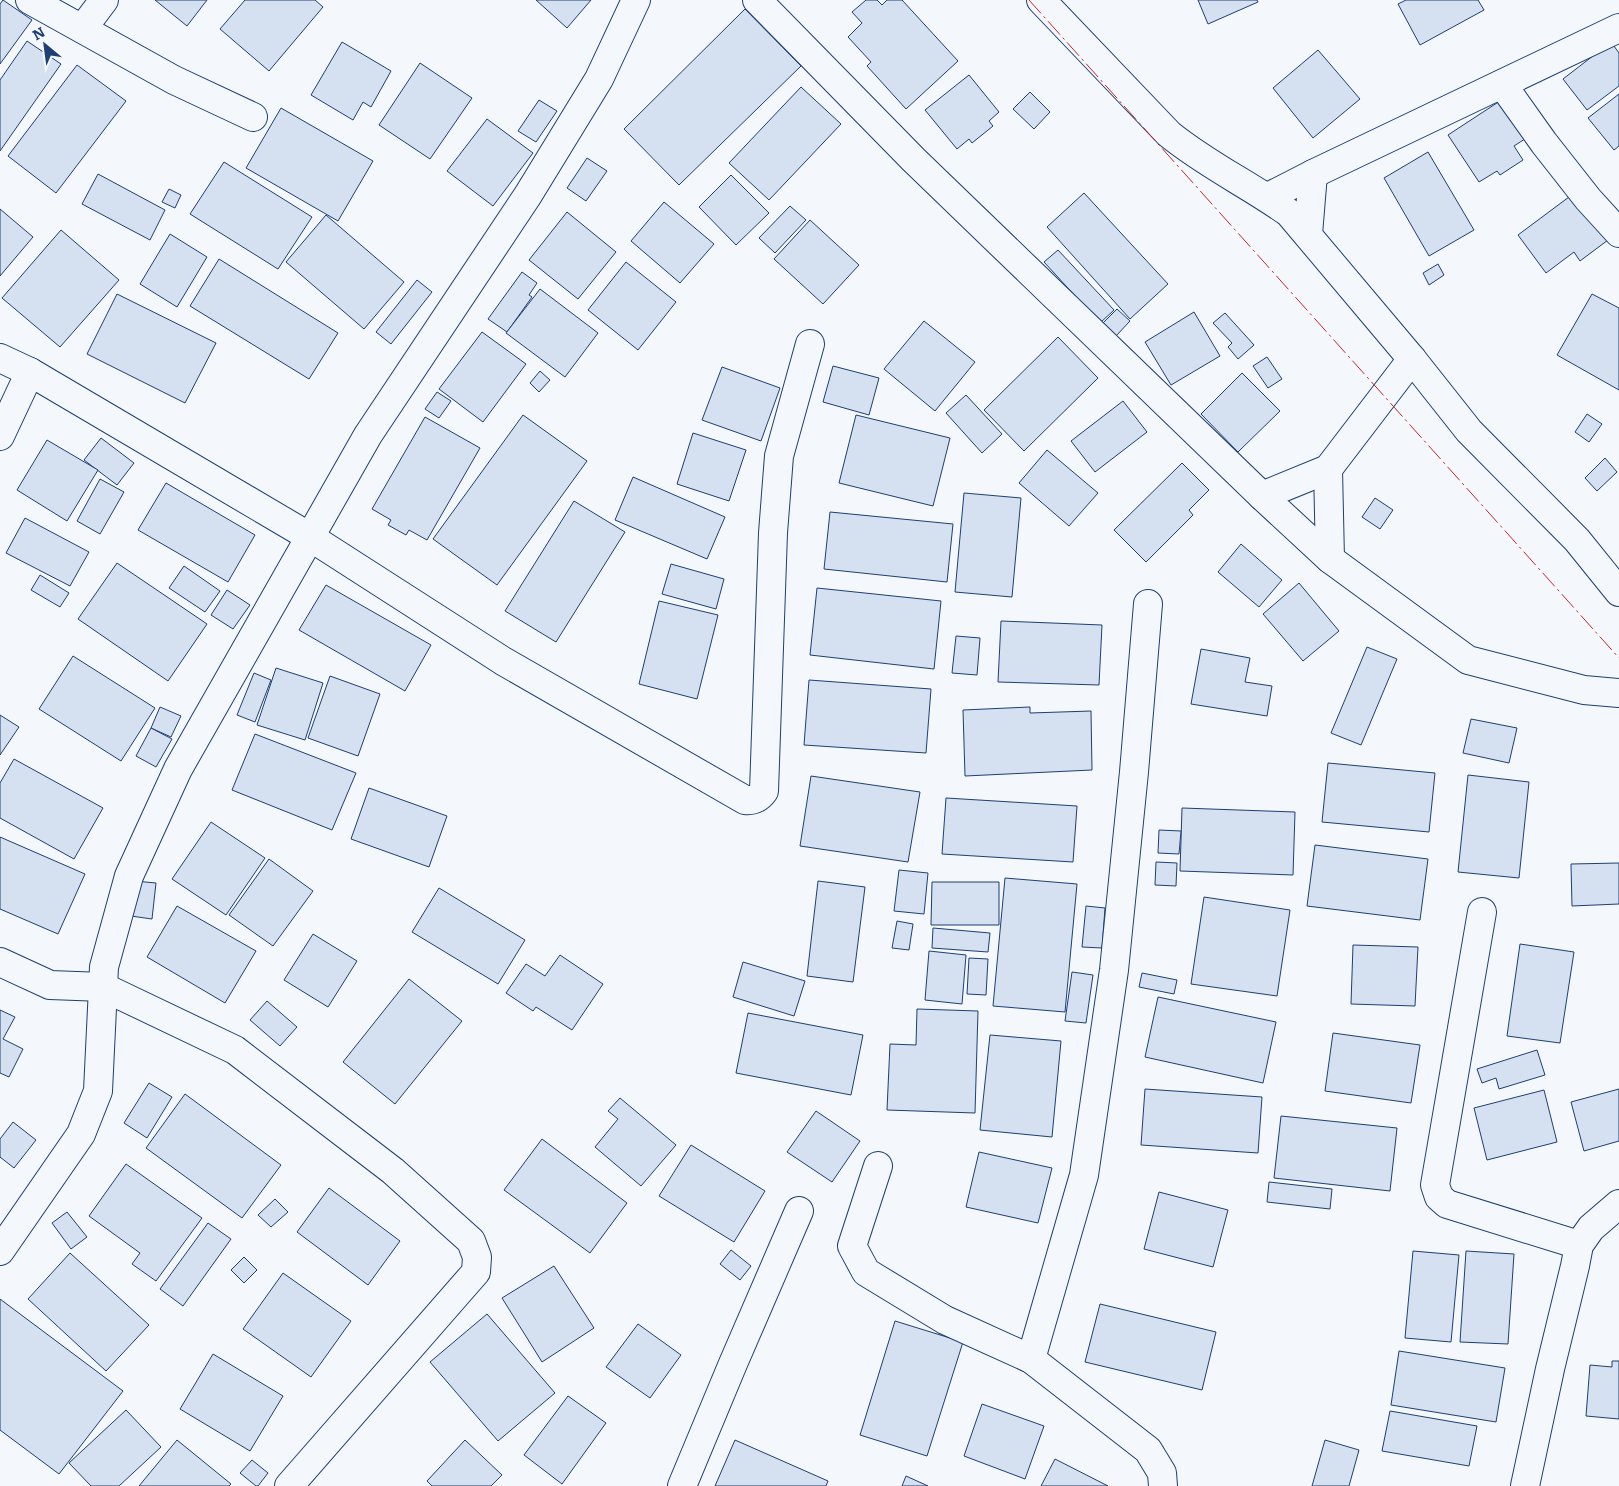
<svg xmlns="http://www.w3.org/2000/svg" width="1619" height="1486" font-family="Literata,serif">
  <rect width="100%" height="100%" fill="#f4f7fb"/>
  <!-- building -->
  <g fill="#d5e0f0" stroke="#1d3f73">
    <polygon points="3,0 32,20 0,64 0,4"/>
    <polygon points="155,0 207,0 187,26"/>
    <polygon points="245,0 315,0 323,7 269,71 220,29"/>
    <polygon points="536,0 591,0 567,28"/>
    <polygon points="866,0 877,0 882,5 887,0 902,0 958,61 906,109 867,66 871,62 848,37 862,23 852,12"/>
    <polygon points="1198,0 1257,0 1258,2 1208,24"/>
    <polygon points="1406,0 1478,0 1484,10 1420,45 1398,4"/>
    <polygon points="745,9 801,66 679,185 624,129"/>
    <polygon points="27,41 61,64 0,151 0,80"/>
    <polygon points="342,42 391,71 371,107 363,102 353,120 311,95"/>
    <polygon points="1611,42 1619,53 1619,86 1587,110 1563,79"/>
    <polygon points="1318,50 1360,99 1313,138 1273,88"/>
    <polygon points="420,63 472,98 430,159 379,125"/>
    <polygon points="77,65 126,101 56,193 8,156"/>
    <polygon points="969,75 999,112 989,121 993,126 972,143 969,139 957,149 925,110"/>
    <polygon points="801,87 841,124 769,200 729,163"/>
    <polygon points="1030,92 1050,112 1034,129 1013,109"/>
    <polygon points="1619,94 1619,146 1614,150 1588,118"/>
    <polygon points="1506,97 1531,135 1514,146 1523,160 1500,175 1497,171 1479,182 1448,135"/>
    <polygon points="539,100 557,111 536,142 518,131"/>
    <polygon points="281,108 373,161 338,221 246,168"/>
    <polygon points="487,119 533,153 493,206 447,171"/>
    <polygon points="1428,152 1474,230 1429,256 1384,178"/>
    <polygon points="587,158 607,171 586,201 567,188"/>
    <polygon points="224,162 312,217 278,269 190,214"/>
    <polygon points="98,174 165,210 150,240 82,204"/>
    <polygon points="731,175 769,213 736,245 699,207"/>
    <polygon points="169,189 181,195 175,208 162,202"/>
    <polygon points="1577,191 1612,237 1580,261 1574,252 1546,273 1518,235"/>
    <polygon points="1084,193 1168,284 1130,319 1047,227"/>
    <polygon points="664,202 714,244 680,283 631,241"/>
    <polygon points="790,206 806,220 775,253 759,238"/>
    <polygon points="0,209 33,237 0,276"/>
    <polygon points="567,212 616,252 578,299 529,260"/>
    <polygon points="326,215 404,282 364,329 286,262"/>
    <polygon points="810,220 859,265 823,304 774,259"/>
    <polygon points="61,230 119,280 60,347 2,298"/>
    <polygon points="170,234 207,257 177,307 140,284"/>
    <polygon points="1058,250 1114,310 1100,323 1044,262"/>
    <polygon points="219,259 338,333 309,379 190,306"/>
    <polygon points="626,262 676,302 638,350 588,310"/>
    <polygon points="1438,264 1444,275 1429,285 1423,273"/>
    <polygon points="522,272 537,283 529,295 532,297 507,332 488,319"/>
    <polygon points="417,280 432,292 391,344 376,332"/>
    <polygon points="540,289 598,333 565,377 506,333"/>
    <polygon points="117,294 216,343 185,403 87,354"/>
    <polygon points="1592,294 1619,308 1619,390 1557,355"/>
    <polygon points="1117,309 1130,321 1116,336 1103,323"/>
    <polygon points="1194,312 1220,356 1171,385 1145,342"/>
    <polygon points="1225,313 1254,345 1238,359 1228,347 1232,343 1213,323"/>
    <polygon points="924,321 975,362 935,411 884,369"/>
    <polygon points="482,332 526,364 483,422 439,389"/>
    <polygon points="1058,337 1098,378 1024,451 984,410"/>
    <polygon points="1267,357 1282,379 1268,388 1253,366"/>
    <polygon points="833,366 879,378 869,415 823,402"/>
    <polygon points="722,367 780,388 761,441 702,420"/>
    <polygon points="540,371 550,380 539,392 530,383"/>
    <polygon points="1242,373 1280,411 1238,452 1201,414"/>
    <polygon points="437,392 451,401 439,418 425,409"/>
    <polygon points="966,395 1002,434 982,453 946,413"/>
    <polygon points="1123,401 1147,432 1095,472 1071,441"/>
    <polygon points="1587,414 1602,424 1589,442 1575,432"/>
    <polygon points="523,415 587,461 497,585 433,539"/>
    <polygon points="856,415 950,438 933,506 839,483"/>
    <polygon points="425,417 480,448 427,540 409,530 406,535 388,525 391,520 372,509"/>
    <polygon points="693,433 746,450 729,501 677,484"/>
    <polygon points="101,438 134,463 117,485 84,460"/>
    <polygon points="47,440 98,470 67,521 17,490"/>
    <polygon points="1047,450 1098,493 1069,526 1019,483"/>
    <polygon points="1605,458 1617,472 1597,491 1585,478"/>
    <polygon points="1182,463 1209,490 1189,510 1193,515 1146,562 1114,530"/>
    <polygon points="633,477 725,517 707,559 615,520"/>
    <polygon points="100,479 124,492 100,534 77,521"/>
    <polygon points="166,483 255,535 228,582 138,530"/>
    <polygon points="964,493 1021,498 1012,597 955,592"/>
    <polygon points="1375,498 1393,510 1380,529 1362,517"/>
    <polygon points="574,501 625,532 556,642 505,611"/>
    <polygon points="830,512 953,524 947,582 824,569"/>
    <polygon points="25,518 89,552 70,586 6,553"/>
    <polygon points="1241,544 1282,580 1259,607 1218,572"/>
    <polygon points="117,563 207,624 168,681 78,619"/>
    <polygon points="671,564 724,579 716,609 662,594"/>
    <polygon points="184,566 220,591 205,612 169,588"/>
    <polygon points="40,575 69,593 60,607 31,590"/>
    <polygon points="1299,583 1339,631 1303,661 1263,614"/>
    <polygon points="326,585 431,645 405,691 299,630"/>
    <polygon points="817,588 941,601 934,669 810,655"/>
    <polygon points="227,590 250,605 233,629 211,615"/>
    <polygon points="659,601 718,615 697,699 639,684"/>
    <polygon points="1001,621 1102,625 1099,685 998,682"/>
    <polygon points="956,636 980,638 977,675 952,673"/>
    <polygon points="1367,647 1397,659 1361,745 1331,733"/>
    <polygon points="1201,649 1250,658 1245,682 1272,686 1267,716 1191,704"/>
    <polygon points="73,656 155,708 121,761 39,709"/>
    <polygon points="276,668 323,683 305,740 257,725"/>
    <polygon points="254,673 271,680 255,722 237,715"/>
    <polygon points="330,676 380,694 358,756 308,738"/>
    <polygon points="809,680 931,689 926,753 804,745"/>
    <polygon points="160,707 181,716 171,737 151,728"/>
    <polygon points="1030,707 1030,713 1091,711 1092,770 965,776 963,710"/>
    <polygon points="0,715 19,727 0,755"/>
    <polygon points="1471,719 1517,728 1509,763 1463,753"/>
    <polygon points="151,728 172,739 156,767 136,756"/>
    <polygon points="255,734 356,773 332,830 232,790"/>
    <polygon points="14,759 103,808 74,859 0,818 0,783"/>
    <polygon points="1328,763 1435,773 1429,832 1322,822"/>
    <polygon points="1468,775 1529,782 1519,878 1458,872"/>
    <polygon points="811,776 920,792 908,862 800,846"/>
    <polygon points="369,788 447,816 429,867 351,839"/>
    <polygon points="946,798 1077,806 1073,862 942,854"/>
    <polygon points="1182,808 1295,812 1293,875 1180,871"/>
    <polygon points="211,822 265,858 226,915 172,879"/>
    <polygon points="1159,830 1181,831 1179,854 1158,853"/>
    <polygon points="0,837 85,874 58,934 0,909"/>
    <polygon points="1315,845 1428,859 1420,920 1307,906"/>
    <polygon points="269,859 313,891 273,946 229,915"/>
    <polygon points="1156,862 1177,863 1176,886 1155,885"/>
    <polygon points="1619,863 1619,904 1572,906 1571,864"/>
    <polygon points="899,870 928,873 924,914 894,911"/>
    <polygon points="1005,878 1077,884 1065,1012 993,1006"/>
    <polygon points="135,881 156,883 152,919 131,916"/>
    <polygon points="818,881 865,887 853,982 807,976"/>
    <polygon points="932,882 999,882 999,925 931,925"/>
    <polygon points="439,888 525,940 498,984 412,932"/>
    <polygon points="1204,897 1290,910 1277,996 1191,984"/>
    <polygon points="177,906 256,951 225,1003 147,957"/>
    <polygon points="1086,906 1105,908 1102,948 1082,947"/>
    <polygon points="897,921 913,924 909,950 892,948"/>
    <polygon points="933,928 990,933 988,952 932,948"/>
    <polygon points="313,934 357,961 328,1007 284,980"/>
    <polygon points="1520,944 1574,952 1560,1043 1507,1036"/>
    <polygon points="1353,945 1418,947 1415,1006 1351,1004"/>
    <polygon points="929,951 966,955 962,1004 925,1000"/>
    <polygon points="560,955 603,984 572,1030 536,1007 533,1011 506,993 526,964 545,976"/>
    <polygon points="969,958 988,959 986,995 967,994"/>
    <polygon points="743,962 805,981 794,1016 733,997"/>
    <polygon points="1072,972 1093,975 1086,1023 1065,1021"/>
    <polygon points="1142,973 1177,980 1174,994 1139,987"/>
    <polygon points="409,979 462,1021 395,1104 343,1062"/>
    <polygon points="1158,997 1276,1022 1263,1083 1145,1057"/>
    <polygon points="267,1001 297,1027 280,1046 250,1020"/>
    <polygon points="917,1009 978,1011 975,1113 887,1110 890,1044 916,1045"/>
    <polygon points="0,1010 15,1017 3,1039 23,1049 9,1077 0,1073"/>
    <polygon points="748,1013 863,1035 851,1095 736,1073"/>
    <polygon points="1333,1033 1420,1045 1411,1103 1325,1091"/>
    <polygon points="990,1035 1061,1041 1052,1137 980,1130"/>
    <polygon points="1537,1050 1545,1075 1499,1089 1496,1078 1482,1083 1477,1069"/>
    <polygon points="149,1083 172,1097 147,1138 124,1123"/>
    <polygon points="1145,1089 1262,1097 1258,1153 1141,1145"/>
    <polygon points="1619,1089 1619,1141 1584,1151 1571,1102"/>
    <polygon points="1544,1090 1557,1142 1487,1160 1474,1108"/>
    <polygon points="185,1094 281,1165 242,1218 146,1148"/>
    <polygon points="620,1098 676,1145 641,1186 595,1147 618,1119 608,1111"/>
    <polygon points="816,1111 860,1141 832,1182 787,1152"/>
    <polygon points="1281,1116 1397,1128 1390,1191 1274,1178"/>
    <polygon points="13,1122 36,1140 14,1168 0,1157 0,1139"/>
    <polygon points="542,1139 627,1203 590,1253 504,1190"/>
    <polygon points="691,1145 765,1191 734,1242 659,1196"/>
    <polygon points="979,1152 1052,1168 1038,1223 966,1207"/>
    <polygon points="126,1164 202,1218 156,1281 132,1264 140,1253 89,1216"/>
    <polygon points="1269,1182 1332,1189 1330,1209 1267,1202"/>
    <polygon points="329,1188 400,1241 368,1285 297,1232"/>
    <polygon points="1159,1192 1228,1210 1213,1267 1144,1249"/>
    <polygon points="275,1199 288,1212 271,1227 258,1215"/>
    <polygon points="67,1212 87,1237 71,1249 52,1223"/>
    <polygon points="208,1223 231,1239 183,1306 160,1289"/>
    <polygon points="731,1250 751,1266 740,1280 720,1264"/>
    <polygon points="1413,1251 1459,1255 1451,1342 1405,1338"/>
    <polygon points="1466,1251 1514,1254 1508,1344 1460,1342"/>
    <polygon points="70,1253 149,1325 106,1371 28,1299"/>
    <polygon points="244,1257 257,1270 244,1283 231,1270"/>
    <polygon points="554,1266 594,1328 542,1362 502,1298"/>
    <polygon points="283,1273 351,1321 311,1377 243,1329"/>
    <polygon points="0,1299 123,1391 59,1474 0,1430"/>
    <polygon points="1100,1304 1216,1332 1202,1390 1085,1362"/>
    <polygon points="487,1314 555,1393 498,1441 430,1362"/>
    <polygon points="895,1321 963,1342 927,1456 860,1435"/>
    <polygon points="638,1324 681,1355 650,1398 606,1367"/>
    <polygon points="1399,1351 1505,1368 1496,1422 1391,1405"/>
    <polygon points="213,1354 283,1396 250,1451 180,1409"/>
    <polygon points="1612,1361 1619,1361 1619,1419 1586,1416 1590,1365 1612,1367"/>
    <polygon points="568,1396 606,1423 562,1484 524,1455"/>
    <polygon points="982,1404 1044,1426 1025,1479 964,1456"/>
    <polygon points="126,1410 161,1447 119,1486 91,1486 69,1463"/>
    <polygon points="1390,1411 1477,1426 1469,1466 1382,1451"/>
    <polygon points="177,1440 231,1484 229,1486 139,1486"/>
    <polygon points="465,1440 502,1475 491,1486 432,1486 427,1481"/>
    <polygon points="735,1440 828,1481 826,1486 715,1486"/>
    <polygon points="1325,1440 1359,1450 1349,1486 1312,1486"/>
    <polygon points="1055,1459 1108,1486 1041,1486"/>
    <polygon points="252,1460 268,1473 258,1486 256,1486 240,1473"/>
    <polygon points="906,1476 928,1486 902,1486"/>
  </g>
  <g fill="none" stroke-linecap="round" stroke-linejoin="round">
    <!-- minor casing -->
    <g stroke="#1d3f73" stroke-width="30">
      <g id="minor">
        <polyline points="30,0 174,80 253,117"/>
        <polyline points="757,0 914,160 1262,496 1330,559 1468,660 1584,690 1619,693"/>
        <path d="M1041,0l128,134c38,31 81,51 120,79l123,146 57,72 108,109 42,52"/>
        <polyline points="83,28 104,0"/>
        <polyline points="1502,84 1544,143 1588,199 1619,233"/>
        <polyline points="1268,197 1313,174 1619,28"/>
        <polyline points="1308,234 1313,174"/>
        <path d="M0,358l30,14 280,165 193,124 242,139c9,1 14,-2 19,-9l9,-258 6,-77 31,-112"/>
        <polyline points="0,436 30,372"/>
        <polyline points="1328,469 1330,559"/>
        <polyline points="1262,496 1328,469 1412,359"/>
        <polyline points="1482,912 1435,1185 1439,1197 1447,1204 1579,1245"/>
        <polyline points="0,962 50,985 103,987 235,1050 393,1171 471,1241 477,1257 476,1272 289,1486"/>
        <polyline points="878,1166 852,1246 866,1272 945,1320 1031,1359 1148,1450 1162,1473 1163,1486"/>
        <polyline points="0,1251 81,1134 98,1091 104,967 129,876 178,769 368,435 528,195 599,79 636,0"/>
        <polyline points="1031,1359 1084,1175 1114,970 1134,772 1148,604"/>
        <polyline points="682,1486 732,1366 799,1211"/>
        <polyline points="1525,1486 1550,1369 1575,1266 1579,1245 1591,1228 1619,1204"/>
      </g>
    </g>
    <!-- minor -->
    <use href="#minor" stroke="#f4f7fb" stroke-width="28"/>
    <!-- power -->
    <polyline stroke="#c62828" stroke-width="1" stroke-dasharray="18 4 2.5 4" stroke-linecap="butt" points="1029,0 1619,658"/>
  </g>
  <!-- north arrow -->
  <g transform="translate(45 45) rotate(331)" stroke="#f4f7fb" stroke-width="4" paint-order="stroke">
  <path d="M0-4L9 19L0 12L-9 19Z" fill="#1d3f73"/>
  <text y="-8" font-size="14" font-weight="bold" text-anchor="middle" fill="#1d3f73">N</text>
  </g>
</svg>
